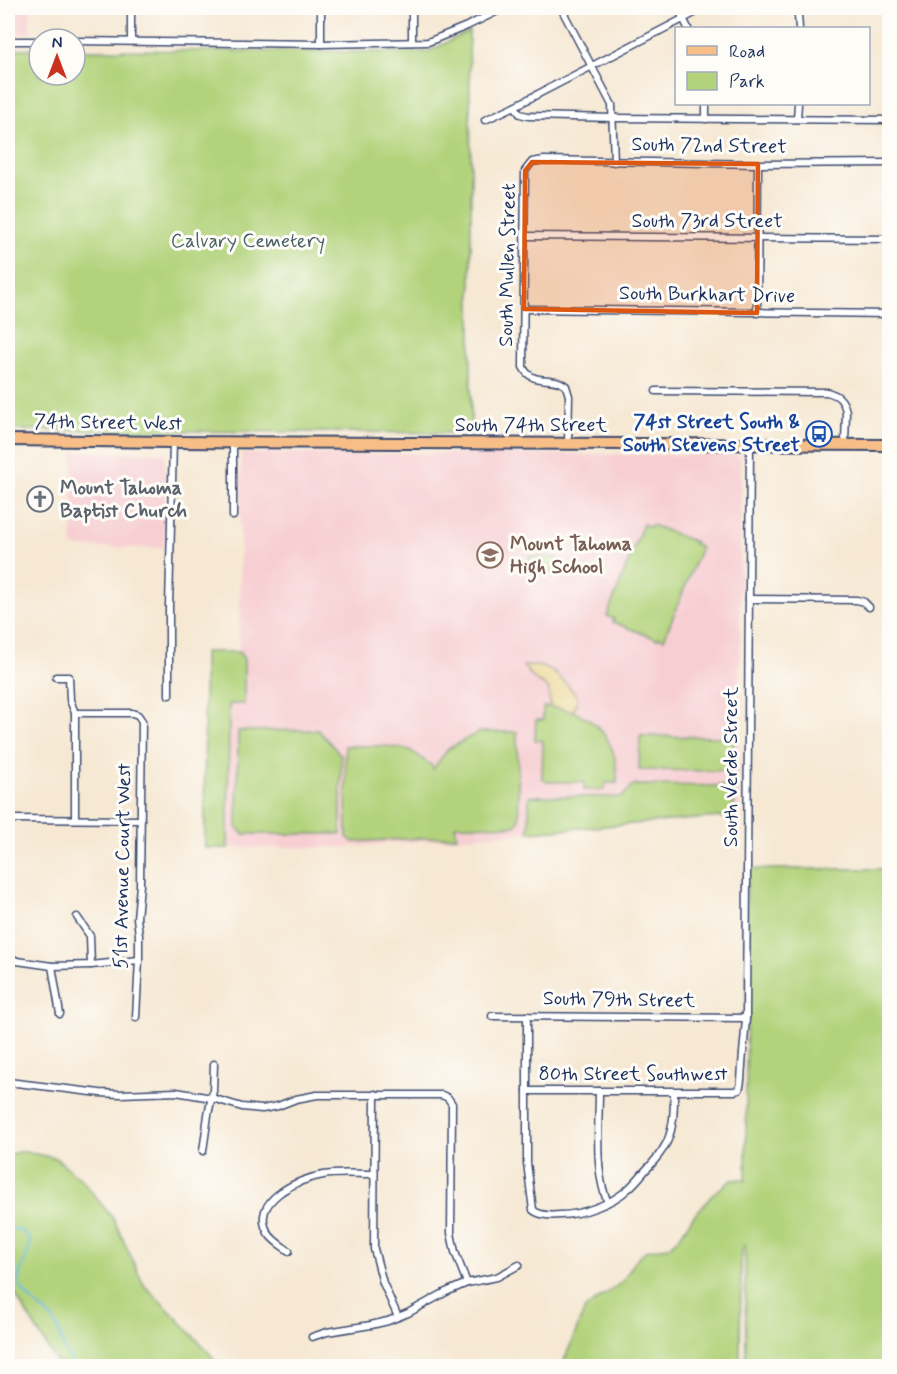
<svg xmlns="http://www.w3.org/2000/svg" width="897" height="1374" font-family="Mynerve,sans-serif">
  <rect width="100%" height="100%" fill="#fdfcf7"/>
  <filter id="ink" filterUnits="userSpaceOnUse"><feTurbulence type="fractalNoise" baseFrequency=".0167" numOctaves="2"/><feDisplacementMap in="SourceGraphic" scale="12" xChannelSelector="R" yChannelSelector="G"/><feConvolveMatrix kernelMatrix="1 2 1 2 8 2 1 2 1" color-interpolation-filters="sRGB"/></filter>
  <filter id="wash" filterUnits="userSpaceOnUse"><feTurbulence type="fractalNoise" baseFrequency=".008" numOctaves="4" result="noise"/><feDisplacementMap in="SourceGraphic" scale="24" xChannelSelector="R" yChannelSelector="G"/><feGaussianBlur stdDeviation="1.35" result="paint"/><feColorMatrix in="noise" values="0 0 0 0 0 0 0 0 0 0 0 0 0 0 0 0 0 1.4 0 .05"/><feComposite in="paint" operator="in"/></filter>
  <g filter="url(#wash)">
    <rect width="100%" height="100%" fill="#f6e8d3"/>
    <!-- built -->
    <g fill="#f7cfd3">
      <rect x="8" y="8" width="22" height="25"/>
      <polygon points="73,452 165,453 164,548 72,547"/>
      <polygon points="243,453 737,455 741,458 739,815 346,847 205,848 204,652 239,652 241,455"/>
    </g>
    <!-- green -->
    <g fill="#b2d37b" stroke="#66816c" stroke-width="1.5">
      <polygon points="469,31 471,175 471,433 8,430 8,49 39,49 39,75 75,75 75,50 428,52"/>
      <polygon points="643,524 651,527 652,525 695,542 694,544 701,547 664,639 658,637 657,639 613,622 614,619 607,616"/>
      <polygon points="529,556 558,557 558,574 529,574"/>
      <polygon points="204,652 239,652 244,659 244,704 229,704 228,848 205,848"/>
      <path d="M543,707c46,-1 76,30 74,76h-12l-1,7h-20v-8h-37l-5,-4 1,-37 -8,-1 1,-20h7z"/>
      <polygon points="318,730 341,755 341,834 243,834 237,828 238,731"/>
      <polygon points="479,732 517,732 519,821 515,826 455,825 457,836 353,842 347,837 345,746 386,746 410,750 431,765 433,769 448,749"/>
      <polygon points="640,736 734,737 734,771 639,770"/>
      <polygon points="633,785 734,786 734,816 529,832 529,796 622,797"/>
      <polygon points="747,869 889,869 889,1366 746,1366 745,1246 742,1251 741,1264 740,1366 562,1366 585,1309 622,1282 638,1257 647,1250 668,1247 680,1236 692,1218 715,1192 732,1180 742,1179 746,1181"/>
      <polygon points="21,1151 56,1158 82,1180 114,1220 144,1285 174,1315 211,1355 219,1366 59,1366 8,1283 8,1155"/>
    </g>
    <!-- sand -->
    <path fill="#eeda9e" stroke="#84847e" stroke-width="1.5" d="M523,666c6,0 13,-1 19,1 13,3 29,21 36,31l-5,13 -23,-4 -1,-17 -5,-5 -8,-4z"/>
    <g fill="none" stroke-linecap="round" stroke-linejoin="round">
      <!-- stream -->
      <path stroke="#6abce5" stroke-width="2" d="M8,1228l12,2 10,9c1,17 -11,26 -11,41 1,17 27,29 36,43 5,7 5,15 8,22 3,8 7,15 11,21"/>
    </g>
  </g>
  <g filter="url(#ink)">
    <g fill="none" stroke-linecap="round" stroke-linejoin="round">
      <!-- minor casing -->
      <g stroke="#3c4b70" stroke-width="9">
        <g id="minor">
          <polyline points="561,8 612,105 614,162"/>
          <polyline points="678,8 688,28"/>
          <polyline points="795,8 798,16 799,28"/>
          <polyline points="8,41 39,41"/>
          <polyline points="75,41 321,44 428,42 467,26 504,8"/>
          <polyline points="131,41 131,8"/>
          <polyline points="412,42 412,8"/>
          <polyline points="321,44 321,8"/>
          <polyline points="706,104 706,119"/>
          <polyline points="515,106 704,8"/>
          <polyline points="797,119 798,104"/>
          <polyline points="485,120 515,106 520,114 528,116 613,118 890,120"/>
          <polyline points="524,236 890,239"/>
          <polyline points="524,309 890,314"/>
          <polyline points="757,313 758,164"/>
          <path d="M656,391l171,1c11,3 16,7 19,19l-1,34"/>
          <polyline points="233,442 233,516"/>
          <path d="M568,443l1,-47 -3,-10c-14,-12 -33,1 -43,-19l2,-196 7,-9 12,-2 214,4 132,-1"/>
          <polyline points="749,599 857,600 864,602 869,607"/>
          <polyline points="56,677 69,677 70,700 75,713 75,819"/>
          <polyline points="169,695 169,606 173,442"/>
          <polyline points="75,713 132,713 138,715 142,721 140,885 137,918 139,935 139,960 136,1017"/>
          <polyline points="8,819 141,820"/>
          <polyline points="77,917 90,936 91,965"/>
          <polyline points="8,956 17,961 52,966 91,965 139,960"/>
          <polyline points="52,966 60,1014"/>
          <polyline points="492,1016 746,1018"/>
          <path d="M527,1016v147l6,47c7,6 17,6 27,5 21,0 52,-11 68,-26 6,-5 11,-11 16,-17 9,-9 17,-18 23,-30 7,-16 7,-33 7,-50"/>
          <polyline points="8,1082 100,1093 120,1094 176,1092 212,1098 242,1107 262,1109 278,1106 296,1099 317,1095 442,1095 448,1098 452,1104 451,1233 455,1252 467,1283"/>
          <path d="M527,1091h208l4,-1c3,-8 2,-16 3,-24 1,-16 3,-32 4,-48l4,-574"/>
          <path d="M599,1091c0,31 -5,84 9,111"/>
          <polyline points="375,1094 374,1249 383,1283 398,1317"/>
          <polyline points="203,1151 208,1115 213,1091 214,1064"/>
          <path d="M289,1251c-7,-5 -16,-10 -21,-18 -19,-32 30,-54 55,-58 16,-3 34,-1 51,-1"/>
          <polyline points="312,1337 327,1332 371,1325 388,1321 408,1313 446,1292 467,1283 497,1277 519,1265"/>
        </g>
      </g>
      <!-- primary casing -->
      <g stroke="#3c4b70" stroke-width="14">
        <polyline id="primary" points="8,440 171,442 890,445"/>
      </g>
      <!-- minor -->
      <use href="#minor" stroke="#fff" stroke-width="6"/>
      <!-- primary -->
      <use href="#primary" stroke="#f7be88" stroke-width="10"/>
    </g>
  </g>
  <!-- marked area -->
  <path fill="#de5710" fill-opacity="0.2" stroke="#de5710" stroke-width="4.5" stroke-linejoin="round" d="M532,162l226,2 -1,149 -233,-4 1,-138z"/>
  <!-- icons -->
  <defs>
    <g id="bus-ring" transform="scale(1.35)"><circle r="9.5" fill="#fdfcf7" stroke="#1a4fb4" stroke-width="1.5"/><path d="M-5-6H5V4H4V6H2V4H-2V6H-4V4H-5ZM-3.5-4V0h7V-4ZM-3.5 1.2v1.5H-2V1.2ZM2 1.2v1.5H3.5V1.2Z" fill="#1a4fb4"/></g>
    <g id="church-ring" transform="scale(1.35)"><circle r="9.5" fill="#fdfcf7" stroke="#6b7280" stroke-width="1.5"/><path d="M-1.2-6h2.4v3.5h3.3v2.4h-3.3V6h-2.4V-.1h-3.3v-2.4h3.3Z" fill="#6b7280"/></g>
    <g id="school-ring" transform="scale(1.35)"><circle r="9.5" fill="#fdfcf7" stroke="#8d6e63" stroke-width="1.5"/><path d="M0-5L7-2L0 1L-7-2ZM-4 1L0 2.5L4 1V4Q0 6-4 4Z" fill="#8d6e63"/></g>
  </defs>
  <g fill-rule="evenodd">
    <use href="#bus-ring" x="819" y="434"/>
    <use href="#church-ring" x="40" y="499"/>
    <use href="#school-ring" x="490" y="555"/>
  </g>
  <g text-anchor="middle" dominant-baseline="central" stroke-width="6" stroke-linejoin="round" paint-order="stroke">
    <!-- street labels -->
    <g font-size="20" fill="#1b2f5e" stroke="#fdfcf7">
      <text transform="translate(709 146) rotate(1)">South 72nd Street</text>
      <text x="707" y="221">South 73rd Street</text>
      <text transform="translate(508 265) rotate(-89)">South Mullen Street</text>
      <text transform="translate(707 295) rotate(1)">South Burkhart Drive</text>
      <text transform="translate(108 423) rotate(1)">74th Street West</text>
      <text x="531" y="425">South 74th Street</text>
      <text transform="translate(731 767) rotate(-90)">South Verde Street</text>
      <text transform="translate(123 866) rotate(-89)">51st Avenue Court West</text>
      <text transform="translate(619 1000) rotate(1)">South 79th Street</text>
      <text x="633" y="1074">80th Street Southwest</text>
    </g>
    <!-- park labels -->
    <g font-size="20" fill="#486067" stroke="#fdfcf7">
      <text x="248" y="241">Calvary Cemetery</text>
    </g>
    <!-- transit labels -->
    <g font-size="20" font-weight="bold" fill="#164399" stroke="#fdfcf7" text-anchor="end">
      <text x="800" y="422">74st Street South &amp;<tspan x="800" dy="23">South Stevens Street</tspan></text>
    </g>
    <!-- worship labels -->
    <g font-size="20" font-weight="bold" fill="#5b616d" stroke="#fdfcf7" text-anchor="start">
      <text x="60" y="488">Mount Tahoma<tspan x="60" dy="23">Baptist Church</tspan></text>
    </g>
    <!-- education labels -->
    <g font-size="20" font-weight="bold" fill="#785e54" stroke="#fdfcf7" text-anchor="start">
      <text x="510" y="544">Mount Tahoma<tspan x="510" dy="23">High School</tspan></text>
    </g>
  </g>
  <!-- margin -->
  <rect width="897" height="1374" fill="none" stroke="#fdfcf7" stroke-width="30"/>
  <!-- legend -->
  <rect x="675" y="27" width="195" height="78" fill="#fdfcf7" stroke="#a3aaba" stroke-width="1.5"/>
  <rect x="687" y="46" width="30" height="9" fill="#f7be88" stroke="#a3aaba" stroke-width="1.5"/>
  <text x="729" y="57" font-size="18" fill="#1b2f5e">Road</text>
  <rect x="687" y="72" width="30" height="18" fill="#b2d37b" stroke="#a3aaba" stroke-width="1.5"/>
  <text x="729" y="87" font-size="18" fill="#1b2f5e">Park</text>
  <!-- north arrow -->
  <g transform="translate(57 57)"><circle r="28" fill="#fdfcf7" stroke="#a3aaba" stroke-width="1.5"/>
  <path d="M0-4.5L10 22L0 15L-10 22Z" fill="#c8321e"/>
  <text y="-9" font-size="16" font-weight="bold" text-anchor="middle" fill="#1b2f5e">N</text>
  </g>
</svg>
